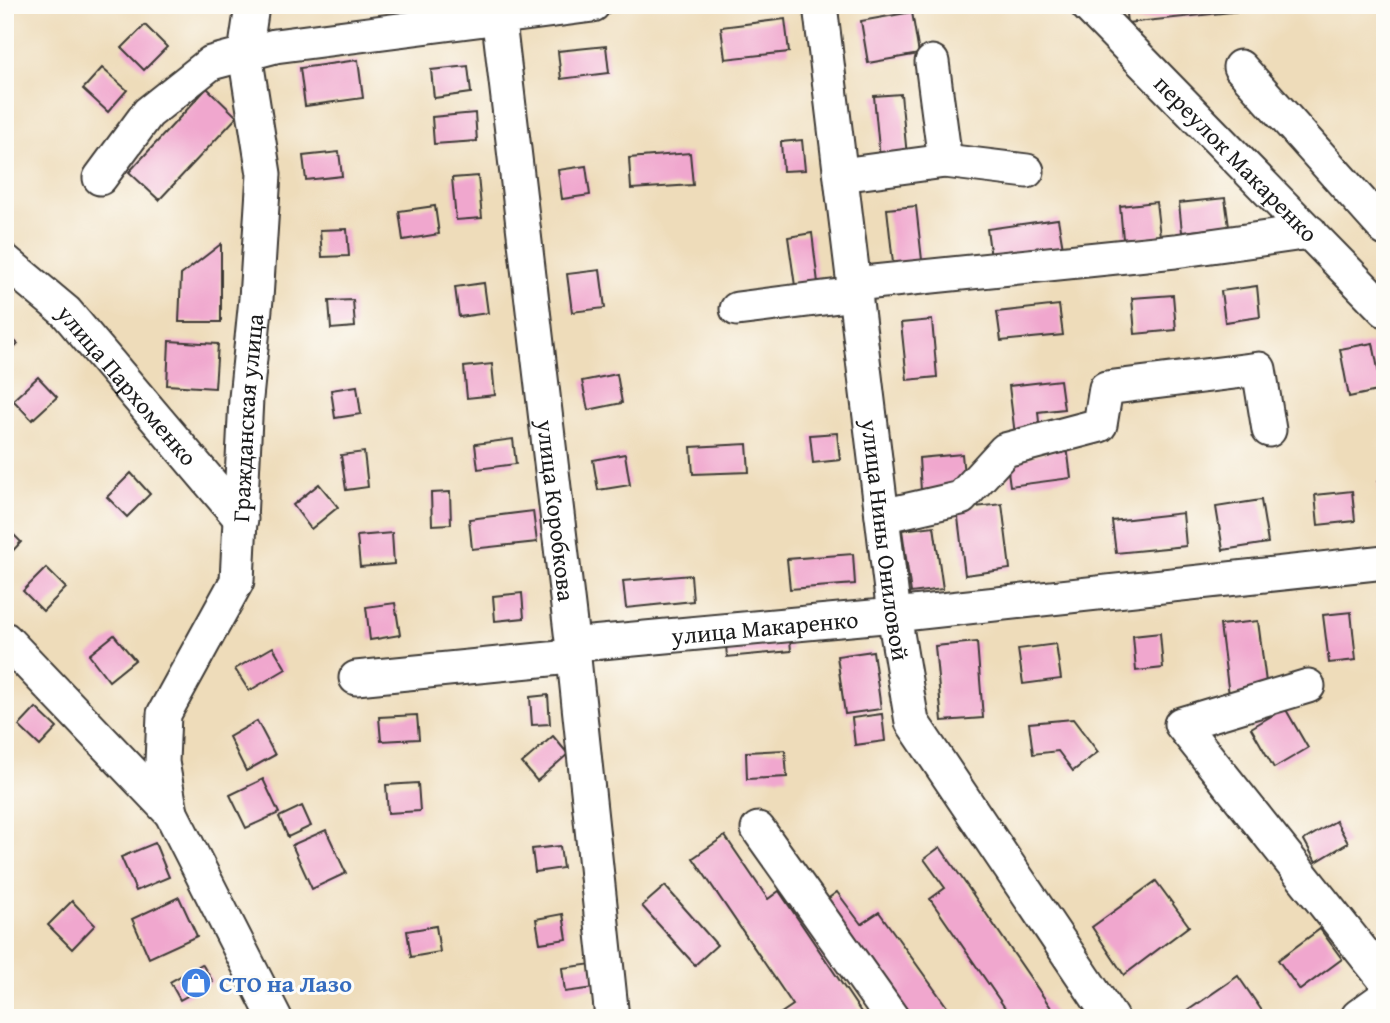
<svg xmlns="http://www.w3.org/2000/svg" width="1390" height="1023" font-family="'Gentium Book Plus',serif">
  <rect width="100%" height="100%" fill="#fdfcf7"/>
  <filter id="ink" filterUnits="userSpaceOnUse"><feTurbulence type="fractalNoise" baseFrequency=".0143" numOctaves="2"/><feDisplacementMap in="SourceGraphic" scale="14" xChannelSelector="R" yChannelSelector="G"/><feConvolveMatrix kernelMatrix="1 2 1 2 8 2 1 2 1" color-interpolation-filters="sRGB"/></filter>
  <filter id="wash" filterUnits="userSpaceOnUse"><feTurbulence type="fractalNoise" baseFrequency=".00686" numOctaves="4" result="noise"/><feDisplacementMap in="SourceGraphic" scale="28" xChannelSelector="R" yChannelSelector="G"/><feGaussianBlur stdDeviation="1.57" result="paint"/><feColorMatrix in="noise" values="0 0 0 0 0 0 0 0 0 0 0 0 0 0 0 0 0 1.4 0 .05"/><feComposite in="paint" operator="in"/></filter>
  <g filter="url(#wash)">
    <rect width="100%" height="100%" fill="#eedcba"/>
    <g id="blocks">
      <!-- building -->
      <g fill="#f0a7ce">
        <polygon points="1125,5 1250,5 1250,10 1127,23"/>
        <polygon points="912,12 919,54 868,63 861,21"/>
        <polygon points="785,19 789,52 725,59 721,27"/>
        <polygon points="145,25 167,47 144,70 122,48"/>
        <polygon points="606,46 609,73 561,79 558,51"/>
        <polygon points="358,60 363,98 305,106 300,68"/>
        <polygon points="468,66 471,93 434,98 431,70"/>
        <polygon points="102,68 127,90 108,112 83,89"/>
        <polygon points="207,88 237,117 159,200 129,172"/>
        <polygon points="901,94 907,156 880,159 874,96"/>
        <polygon points="475,113 477,141 434,144 432,117"/>
        <polygon points="802,140 805,170 783,171 781,142"/>
        <polygon points="339,152 342,176 306,180 303,156"/>
        <polygon points="690,153 693,185 631,189 629,158"/>
        <polygon points="586,166 590,195 562,199 558,170"/>
        <polygon points="478,176 482,218 456,220 452,178"/>
        <polygon points="1225,198 1229,227 1182,232 1179,203"/>
        <polygon points="1156,202 1160,236 1123,239 1120,206"/>
        <polygon points="435,206 439,234 403,240 399,211"/>
        <polygon points="916,206 923,269 894,272 887,209"/>
        <polygon points="1058,219 1063,248 991,258 987,229"/>
        <polygon points="347,229 349,256 322,257 320,230"/>
        <polygon points="812,233 818,283 795,286 788,237"/>
        <polygon points="221,244 221,322 179,322 181,275"/>
        <polygon points="600,270 605,308 572,312 567,274"/>
        <polygon points="484,283 488,313 459,317 455,287"/>
        <polygon points="1257,286 1260,317 1225,322 1221,291"/>
        <polygon points="1173,295 1176,330 1135,334 1132,298"/>
        <polygon points="353,300 355,327 331,329 329,301"/>
        <polygon points="1059,305 1063,335 1001,341 997,312"/>
        <polygon points="932,320 937,377 907,380 901,323"/>
        <polygon points="5,332 18,344 5,358"/>
        <polygon points="169,341 218,344 215,388 167,385"/>
        <polygon points="1373,343 1382,390 1349,397 1340,349"/>
        <polygon points="492,364 495,395 467,398 464,367"/>
        <polygon points="617,374 622,403 588,410 582,381"/>
        <polygon points="38,377 57,397 32,420 13,400"/>
        <polygon points="1060,380 1064,409 1038,412 1040,432 1015,435 1009,386"/>
        <polygon points="357,386 361,414 335,418 331,390"/>
        <polygon points="837,433 840,460 813,463 810,435"/>
        <polygon points="513,439 516,464 478,469 475,444"/>
        <polygon points="747,444 749,472 693,474 691,447"/>
        <polygon points="1067,446 1071,478 1010,486 1007,464"/>
        <polygon points="364,452 368,487 346,490 341,455"/>
        <polygon points="625,454 630,485 598,490 593,460"/>
        <polygon points="962,454 965,487 921,491 919,458"/>
        <polygon points="131,473 150,494 127,517 107,497"/>
        <polygon points="1385,481 1385,516 1381,517 1378,482"/>
        <polygon points="319,484 338,507 311,529 293,505"/>
        <polygon points="1352,491 1355,521 1318,525 1315,495"/>
        <polygon points="450,492 451,524 432,525 431,493"/>
        <polygon points="1261,500 1268,543 1223,550 1216,507"/>
        <polygon points="1002,504 1010,569 965,575 957,509"/>
        <polygon points="533,511 537,542 472,549 469,519"/>
        <polygon points="1183,513 1186,546 1116,553 1112,521"/>
        <polygon points="5,526 21,542 5,559"/>
        <polygon points="934,526 943,589 911,593 902,530"/>
        <polygon points="392,533 394,564 360,567 357,536"/>
        <polygon points="853,554 855,584 790,589 787,559"/>
        <polygon points="46,568 66,588 43,611 23,591"/>
        <polygon points="691,575 693,601 626,608 623,581"/>
        <polygon points="522,593 524,618 495,621 493,596"/>
        <polygon points="395,603 400,635 370,640 366,607"/>
        <polygon points="1351,612 1356,660 1329,663 1323,615"/>
        <polygon points="1258,621 1267,690 1229,695 1220,625"/>
        <polygon points="789,628 791,651 727,657 725,634"/>
        <polygon points="1160,633 1163,668 1136,671 1133,636"/>
        <polygon points="114,635 135,660 109,681 89,655"/>
        <polygon points="977,642 983,718 942,721 935,646"/>
        <polygon points="1056,644 1061,679 1023,684 1018,649"/>
        <polygon points="273,647 286,669 249,691 235,669"/>
        <polygon points="873,651 881,709 845,714 837,656"/>
        <polygon points="548,695 550,724 532,725 530,697"/>
        <polygon points="36,708 57,728 40,746 19,726"/>
        <polygon points="1285,708 1308,748 1274,768 1251,728"/>
        <polygon points="882,714 885,741 855,745 852,718"/>
        <polygon points="417,715 419,739 381,741 379,717"/>
        <polygon points="1073,719 1098,752 1073,771 1058,751 1033,754 1029,723"/>
        <polygon points="257,721 275,755 246,771 229,737"/>
        <polygon points="553,736 568,754 537,781 522,763"/>
        <polygon points="785,750 787,777 747,779 746,752"/>
        <polygon points="263,779 279,813 246,828 230,795"/>
        <polygon points="418,783 420,811 388,813 386,785"/>
        <polygon points="302,806 311,826 288,837 279,817"/>
        <polygon points="1336,821 1348,843 1316,862 1304,840"/>
        <polygon points="326,830 346,873 312,889 292,845"/>
        <polygon points="725,836 768,899 779,891 865,1018 774,1018 793,1005 693,858"/>
        <polygon points="155,843 169,877 136,891 121,857"/>
        <polygon points="560,846 563,868 535,872 532,849"/>
        <polygon points="940,847 961,877 1058,1018 1012,1018 930,899 945,888 924,859"/>
        <polygon points="1156,881 1189,926 1124,975 1092,927"/>
        <polygon points="665,886 717,945 695,965 642,906"/>
        <polygon points="837,892 861,924 879,912 955,1018 898,1018 818,906"/>
        <polygon points="179,897 197,936 149,958 132,919"/>
        <polygon points="72,901 95,925 72,949 48,925"/>
        <polygon points="563,914 567,939 540,943 536,919"/>
        <polygon points="436,926 440,952 411,957 407,931"/>
        <polygon points="1320,929 1342,959 1300,990 1278,960"/>
        <polygon points="202,964 213,982 180,1000 170,982"/>
        <polygon points="592,964 595,988 565,992 562,968"/>
        <polygon points="1238,976 1267,1018 1177,1018"/>
      </g>
    </g>
  </g>
  <g filter="url(#ink)">
    <use href="#blocks" fill-opacity="0" stroke="#3c3934" stroke-width="2"/>
    <g fill="none" stroke-linecap="round" stroke-linejoin="round">
      <!-- minor casing -->
      <g stroke="#3c3934" stroke-width="37">
        <g id="minor">
          <path id="s1" d="M497,5l76,644 39,369"/>
          <path id="s2" d="M820,5l74,610 18,107 199,296"/>
          <path id="s3" d="M1087,5l298,305"/>
          <polyline points="932,62 945,161"/>
          <polyline points="1240,67 1385,229"/>
          <polyline points="841,175 945,161 1027,171"/>
          <polyline points="100,178 148,113 211,63 275,46 593,5"/>
          <path id="s4" d="M5,261l61,51 175,207"/>
          <polyline points="854,284 1175,251 1310,232"/>
          <polyline points="737,309 855,294"/>
          <polyline points="882,516 961,498 1005,450 1100,425 1106,388 1259,369 1269,430"/>
          <polyline points="5,639 171,813 275,1018"/>
          <path id="s5" d="M356,678l204,-20 20,-14 314,-29 491,-53"/>
          <polyline points="1308,686 1181,724 1385,980"/>
          <path id="s6" d="M171,813l-9,-51 2,-48 73,-133 9,-183 10,-99 8,-125 -19,-120 6,-41 -1,-8"/>
          <polyline points="758,829 892,1018"/>
        </g>
      </g>
      <!-- major casing -->
      <g stroke="#3c3934" stroke-width="42">
        <polyline id="major" points="1360,1018 1385,1000"/>
      </g>
      <!-- minor -->
      <use href="#minor" stroke="#fff" stroke-width="33"/>
      <!-- major -->
      <use href="#major" stroke="#fff" stroke-width="38"/>
    </g>
  </g>
  <!-- icons -->
  <defs>
    <g id="shop-disc" transform="scale(1.575)"><circle r="9.5" fill="#3f7fe0" stroke="#fdfcf7"/><path d="M-5-2.5h2.3a2.7 3.5 0 0 1 5.4 0H5L5.5 6h-11ZM-1.5-2.5h3a1.5 2.3 0 0 0-3 0Z" fill="#fff"/></g>
  </defs>
  <g fill-rule="evenodd">
    <use href="#shop-disc" x="196" y="983"/>
  </g>
  <g text-anchor="middle" dominant-baseline="central" stroke-width="6" stroke-linejoin="round" paint-order="stroke">
    <!-- street labels -->
    <g font-size="24" fill="#1c1c1c" stroke="#fdfcf7">
      <text stroke="none"><textPath href="#s3" startOffset="214">переулок Макаренко</textPath></text>
      <text stroke="none"><textPath href="#s4" startOffset="175">улица Пархоменко</textPath></text>
      <text stroke="none"><textPath href="#s6" startOffset="415">Гражданская улица</textPath></text>
      <text stroke="none"><textPath href="#s1" startOffset="509">улица Коробкова</textPath></text>
      <text stroke="none"><textPath href="#s2" startOffset="539">улица Нины Ониловой</textPath></text>
      <text stroke="none"><textPath href="#s5" startOffset="415">улица Макаренко</textPath></text>
    </g>
    <!-- shop labels -->
    <g font-size="24" font-weight="bold" fill="#366cbe" stroke="#fdfcf7" text-anchor="start">
      <text x="219" y="983">СТО на Лазо</text>
    </g>
  </g>
  <!-- margin -->
  <rect width="1390" height="1023" fill="none" stroke="#fdfcf7" stroke-width="28"/>
</svg>
